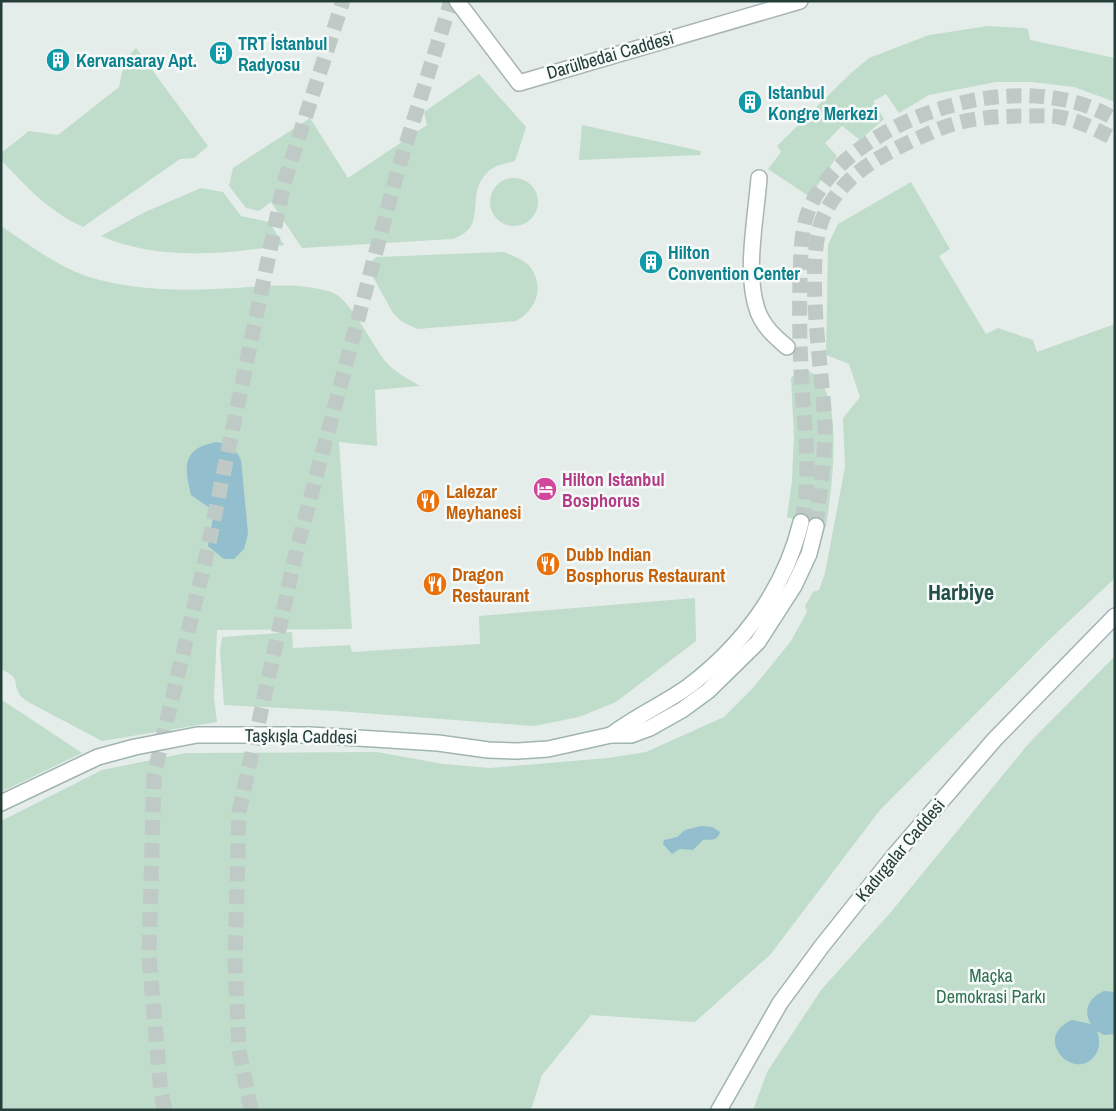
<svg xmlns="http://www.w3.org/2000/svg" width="1116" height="1111" font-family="'Archivo Narrow',sans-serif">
  <rect width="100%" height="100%" fill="#e5edea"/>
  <!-- green -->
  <g fill="#c0dccb">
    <polygon points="988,26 1024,28 1028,29 1030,40 1115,58 1115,102 1074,87 1031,82 996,82 929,95 899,113 886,94 873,101 884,119 860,140 842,126 825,143 837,156 810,197 768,169 781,152 777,146 850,74 869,58 929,35"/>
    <path d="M136,48l72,98 -14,12 -14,1 -97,68c-36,-17 -55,-39 -82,-67v-7l28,-22 29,4 61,-48 6,-28z"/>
    <path d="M479,74l47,53 -11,34c-10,3 -21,4 -28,12 -23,22 3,55 -35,66l-150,9 -31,-46 -12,9 -13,-3 -17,-22 4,-18 77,-50 38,60 79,-53 -3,-13z"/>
    <polygon points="582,125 701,151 700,155 579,160"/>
    <circle cx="514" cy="202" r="24"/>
    <polygon points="911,182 950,249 939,256 986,334 998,328 1033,340 1037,352 1115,324 1115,578 1049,640 880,810 770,955 695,1022 591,1015 542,1075 531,1110 1,1110 1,821 102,770 186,753 377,752 443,764 490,768 608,758 646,752 724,717 752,689 791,641 807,612 805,606 813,592 819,590 825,573 845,467 843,418 860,397 849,364 826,355 828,245 838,224"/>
    <path d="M201,188l22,4 18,24 28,6 15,23c-60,9 -126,16 -183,-9l44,-24z"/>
    <path d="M1,226c27,18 54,39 85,50 40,13 86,15 128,13 38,-1 79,-9 117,3 19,5 42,55 55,70 10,11 22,17 34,24l-45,4 2,56 -38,-4 13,187 -135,1 -3,68 3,24 -115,19 -72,-38c-3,-2 -8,-5 -10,-8 -9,-14 3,-15 -19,-26z"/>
    <path d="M504,252c9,4 21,8 27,16 14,21 4,43 -15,53l-99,8 -16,-8 -8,-8 -25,-45 1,-4 7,-7z"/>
    <path d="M806,370c42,14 25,122 20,157l-39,-10 5,-37 2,-44 -3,-58 7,-7z"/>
    <polygon points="695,598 696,641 616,702 579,717 534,726 337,711 224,705 220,652 222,637 292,632 293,648 350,645 352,652 480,644 479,616"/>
    <polygon points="1115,656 1115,1110 753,1110 767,1072 821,990 891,912 1029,743"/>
    <polygon points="1,700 2,700 82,753 1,792"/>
  </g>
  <!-- water -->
  <g fill="#92becd">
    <path d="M216,442c11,1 21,8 25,18l7,74 -4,15 -10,10h-10l-16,-13 6,-35 -23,-16c-7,-29 -9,-46 25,-53z"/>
    <path d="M701,826l11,1 8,5c-3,10 -9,7 -17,8l-10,10 -13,-1 -8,5 -9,-10 1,-4 13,-3 8,-7z"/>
    <path d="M1104,991l11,1v42l-11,1 -7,-4c3,8 3,16 -1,23 -20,31 -66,-16 -24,-34l19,4c-9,-14 -1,-27 13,-33z"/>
  </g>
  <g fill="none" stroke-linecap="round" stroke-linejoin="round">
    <!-- secondary-tunnel -->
    <g stroke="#bfcac7" stroke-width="15" stroke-dasharray="15 8" stroke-linecap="butt">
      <path d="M801,522c10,-37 5,-82 2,-120 -3,-41 -4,-80 -3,-121 1,-24 0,-51 10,-74 22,-50 83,-84 133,-99 54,-17 122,-19 172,11"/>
      <path d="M816,526c3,-32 9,-65 9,-97 -1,-55 -24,-172 1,-218 22,-42 65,-61 106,-79 33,-15 65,-16 100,-16 9,0 18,-1 27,1 19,3 38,13 56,22"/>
    </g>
    <!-- primary-tunnel -->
    <g stroke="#bfcac7" stroke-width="15" stroke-dasharray="15 8" stroke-linecap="butt">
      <polyline points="165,1110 161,1093 149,957 154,775 206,557 284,183 343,1"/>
      <polyline points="251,1110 239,1050 235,962 239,812 297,548 397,173 451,1"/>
    </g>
    <!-- minor casing -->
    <g stroke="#a8b5b2" stroke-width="18">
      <g id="minor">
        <polyline points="457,1 519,83 800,1"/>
        <path d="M759,178c-3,41 -15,96 -1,134 6,15 17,25 29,35"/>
      </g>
    </g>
    <!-- secondary casing -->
    <g stroke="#a1b5b0" stroke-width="18">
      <g id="secondary">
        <path d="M611,735c25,-19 53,-31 78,-49 54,-41 96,-97 112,-164"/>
        <polyline points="1,803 98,757 135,747 197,735 310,735 438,743 488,750 518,751 548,749 611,735 631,735 650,728 682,710 708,691 758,642 794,586 809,554 816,526"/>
        <polyline points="719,1110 780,1003 822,946 893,857 995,739 1115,616"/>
      </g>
    </g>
    <!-- minor -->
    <use href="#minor" stroke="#fff" stroke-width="15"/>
    <!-- secondary -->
    <use href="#secondary" stroke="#fff" stroke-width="15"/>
  </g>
  <!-- icons -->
  <defs>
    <g id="building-disc" transform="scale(1.25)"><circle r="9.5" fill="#0f9aa8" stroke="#f6faf8"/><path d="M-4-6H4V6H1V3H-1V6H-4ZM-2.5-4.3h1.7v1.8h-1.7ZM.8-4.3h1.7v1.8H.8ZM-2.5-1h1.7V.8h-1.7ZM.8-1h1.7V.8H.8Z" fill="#fff"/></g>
    <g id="hotel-disc" transform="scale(1.25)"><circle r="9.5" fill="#d1479c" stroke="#f6faf8"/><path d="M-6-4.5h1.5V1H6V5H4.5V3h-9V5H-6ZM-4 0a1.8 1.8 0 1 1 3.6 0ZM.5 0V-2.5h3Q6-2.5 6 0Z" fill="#fff"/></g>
    <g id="restaurant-disc" transform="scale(1.25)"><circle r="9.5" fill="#e8710a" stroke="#f6faf8"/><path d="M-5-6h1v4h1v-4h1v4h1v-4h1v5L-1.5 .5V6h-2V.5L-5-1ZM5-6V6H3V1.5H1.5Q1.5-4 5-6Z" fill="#fff"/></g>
  </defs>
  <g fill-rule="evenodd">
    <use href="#building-disc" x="221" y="53"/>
    <use href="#building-disc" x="58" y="60"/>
    <use href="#building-disc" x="750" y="102"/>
    <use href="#building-disc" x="651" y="262"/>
    <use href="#hotel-disc" x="545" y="489"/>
    <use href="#restaurant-disc" x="428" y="501"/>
    <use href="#restaurant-disc" x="548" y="564"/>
    <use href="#restaurant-disc" x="435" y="584"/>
  </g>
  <g text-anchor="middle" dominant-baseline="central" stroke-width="5" stroke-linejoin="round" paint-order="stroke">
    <!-- culture labels -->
    <g font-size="18" font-weight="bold" fill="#0d838f" stroke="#f6faf8" text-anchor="start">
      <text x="238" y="43">TRT İstanbul<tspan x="238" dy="21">Radyosu</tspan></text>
      <text x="76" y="60">Kervansaray Apt.</text>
      <text x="768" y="92">Istanbul<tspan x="768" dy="21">Kongre Merkezi</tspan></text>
      <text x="668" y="252">Hilton<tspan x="668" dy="21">Convention Center</tspan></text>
    </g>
    <!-- street labels -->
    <g font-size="18" fill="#253e3a" stroke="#f6faf8">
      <text transform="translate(610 55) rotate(-16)">Darülbedai Caddesi</text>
      <text transform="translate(301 736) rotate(1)">Taşkışla Caddesi</text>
      <text transform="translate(900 850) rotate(-50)">Kadırgalar Caddesi</text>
    </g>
    <!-- hotel labels -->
    <g font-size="18" font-weight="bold" fill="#b23c85" stroke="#f6faf8" text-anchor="start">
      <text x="562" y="479">Hilton Istanbul<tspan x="562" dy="21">Bosphorus</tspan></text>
    </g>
    <!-- food labels -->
    <g font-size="18" font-weight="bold" fill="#c56008" stroke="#f6faf8" text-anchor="start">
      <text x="446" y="491">Lalezar<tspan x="446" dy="21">Meyhanesi</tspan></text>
      <text x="566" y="554">Dubb Indian<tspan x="566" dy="21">Bosphorus Restaurant</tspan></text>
      <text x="452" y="574">Dragon<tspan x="452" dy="21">Restaurant</tspan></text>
    </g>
    <!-- park labels -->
    <g font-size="18" fill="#327252" stroke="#f6faf8">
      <text x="991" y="975">Maçka<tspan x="991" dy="21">Demokrasi Parkı</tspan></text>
    </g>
    <!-- district labels -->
    <g font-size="22" font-weight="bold" fill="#234f49" stroke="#f6faf8">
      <text x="961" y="592">Harbiye</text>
    </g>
  </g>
  <!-- border -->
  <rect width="1116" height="1111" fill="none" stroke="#253e3a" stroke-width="5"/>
</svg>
